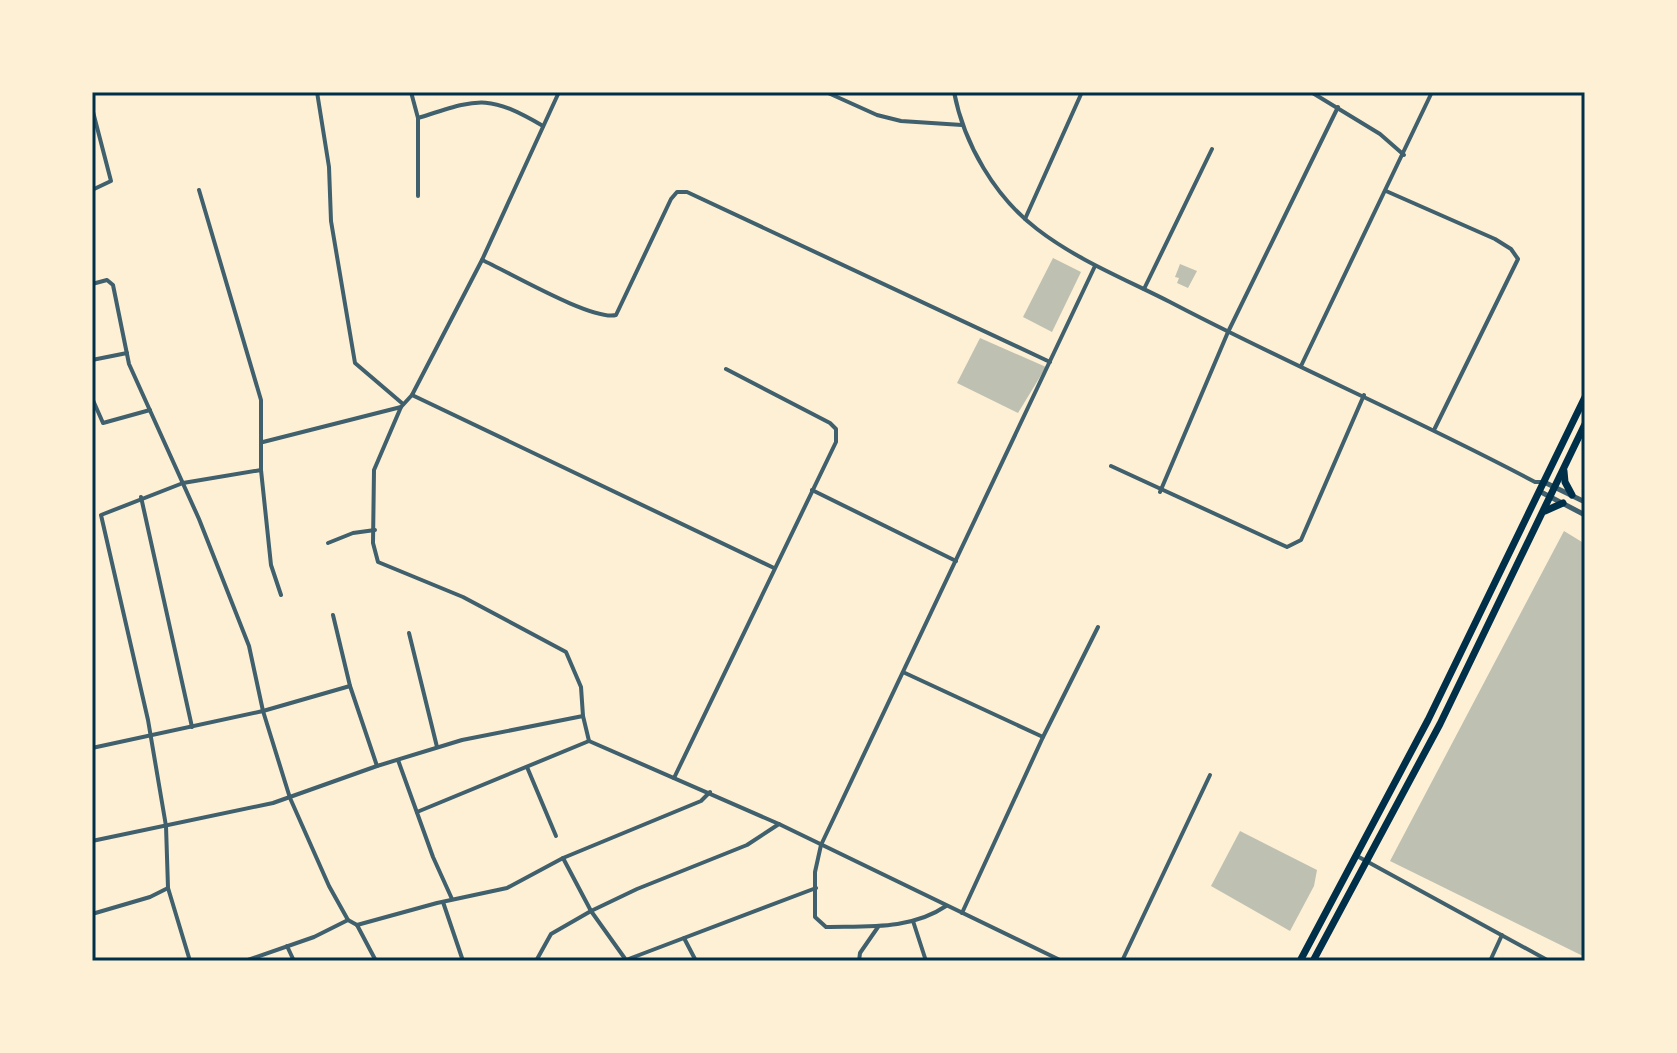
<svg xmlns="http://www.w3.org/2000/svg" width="1677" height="1053" font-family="Jost,sans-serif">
  <rect width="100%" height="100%" fill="#fdf0d5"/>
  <!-- building -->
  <g fill="#bec0b2">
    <polygon points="1053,258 1081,272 1052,332 1023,317"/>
    <polygon points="1180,264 1197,271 1188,288 1177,283 1179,278 1175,277"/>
    <polygon points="980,338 1046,367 1018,413 957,383"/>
    <polygon points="1564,531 1582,542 1585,537 1585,957 1390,861"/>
    <polygon points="1240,831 1317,870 1314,886 1290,931 1211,886"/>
  </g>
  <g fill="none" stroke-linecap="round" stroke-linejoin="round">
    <!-- minor -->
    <g stroke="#3f606c" stroke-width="4">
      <polyline points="317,92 329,167 331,221 355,363 403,404"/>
      <polyline points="411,92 418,118 418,196"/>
      <polyline points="826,92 877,115 901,121 962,125"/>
      <path d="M954,92c10,52 41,105 83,137 40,31 88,50 133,73 120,63 245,116 365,180h6"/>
      <polyline points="1311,92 1380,134 1404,155"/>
      <polyline points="92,108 111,181 92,190"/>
      <path d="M418,118c61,-19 68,-25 125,8"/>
      <polyline points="199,190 261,400 261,470 271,565 281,595"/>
      <polyline points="1386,191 1495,239 1511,249 1518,259 1435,428"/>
      <polyline points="1025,219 1082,92"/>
      <path d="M482,260c27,12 110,61 134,55l55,-116 6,-7h10l363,170"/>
      <polyline points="92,284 107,280 113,285 129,364 199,519 249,646 263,711 290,798 329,886 348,920 357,925 376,961"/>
      <polyline points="1144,289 1212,149"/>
      <polyline points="92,360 127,353"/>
      <polyline points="1301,366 1432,92"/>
      <polyline points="412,395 774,568"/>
      <polyline points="92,398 103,423 150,410"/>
      <polyline points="401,407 374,470 373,543 378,562 463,597 566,652 581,687 583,716"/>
      <polyline points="263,442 401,407 412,395 482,260 559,92"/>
      <polyline points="1111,466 1287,547 1301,540 1364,395"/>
      <polyline points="812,490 956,561"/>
      <polyline points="1160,492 1228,332 1338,107"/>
      <polyline points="141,497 192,727"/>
      <polyline points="92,519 93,519"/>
      <polyline points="328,543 353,533 375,530"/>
      <polyline points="333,615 350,686 377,766"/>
      <polyline points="409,633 437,747"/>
      <polyline points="905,673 1043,737"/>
      <polyline points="92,748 263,711 350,686"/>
      <polyline points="398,760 433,857 452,899"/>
      <polyline points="527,767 556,836"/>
      <polyline points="674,778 836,442 836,429 830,423 726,369"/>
      <polyline points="417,812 589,741"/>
      <polyline points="92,841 273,803 377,766 462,740 583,716 589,741 779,824 1062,961"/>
      <polyline points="1357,856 1549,961"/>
      <polyline points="563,858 591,911 626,960 816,888"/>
      <polyline points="443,902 463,961"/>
      <path d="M946,906c-35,24 -79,20 -120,21l-11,-10v-45l6,-27 274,-579"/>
      <polyline points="962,913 1043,737 1098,627"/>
      <polyline points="92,914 150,897 168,888"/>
      <polyline points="913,921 926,961"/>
      <polyline points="357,925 437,903 507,888 563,858 701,801 710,792"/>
      <polyline points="684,938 696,961"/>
      <polyline points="287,946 294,961"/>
      <polyline points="190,961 168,888 166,826 148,720 101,515 183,483 261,470"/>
      <polyline points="245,961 314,937 348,920"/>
      <polyline points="536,961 551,934 591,911 637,889 747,845 779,824"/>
      <polyline points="859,961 860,953 878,927"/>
      <polyline points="1122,961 1210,775"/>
      <polyline points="1490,961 1502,935"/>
    </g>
    <!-- tertiary -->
    <g stroke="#3f606c" stroke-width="5">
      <polyline points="1544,482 1585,502"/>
      <polyline points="1539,491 1585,515"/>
    </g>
    <!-- primary -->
    <g stroke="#003049" stroke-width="7">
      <polyline points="1564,471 1565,482 1572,495"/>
      <polyline points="1545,511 1563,503"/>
      <polyline points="1300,961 1428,720 1585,397"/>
      <polyline points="1313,961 1440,724 1585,424"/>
    </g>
  </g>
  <!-- border -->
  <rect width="1677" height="1053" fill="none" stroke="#fdf0d5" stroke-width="188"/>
  <rect x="94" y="94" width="1489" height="865" fill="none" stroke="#003049" stroke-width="3"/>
</svg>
